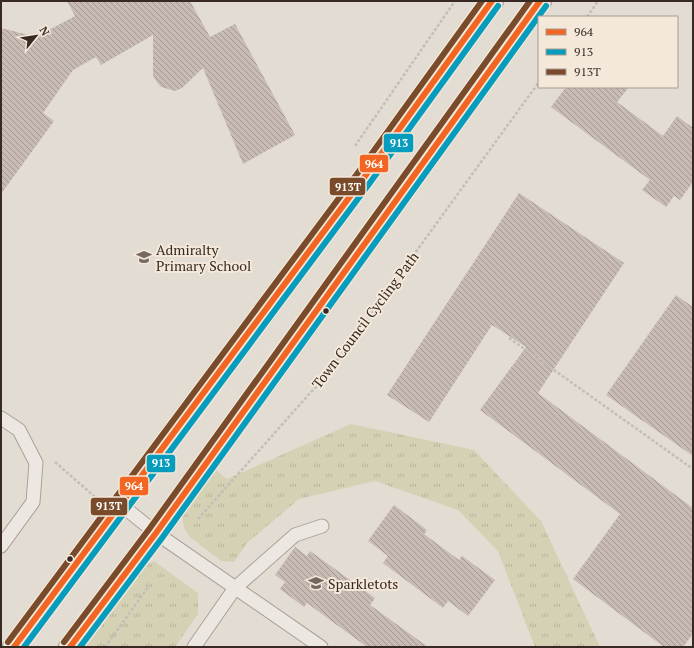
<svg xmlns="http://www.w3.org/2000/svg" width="694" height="648" font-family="'PT Serif',serif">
  <defs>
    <pattern id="grass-tufts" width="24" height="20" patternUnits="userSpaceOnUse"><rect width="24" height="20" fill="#d4d1b5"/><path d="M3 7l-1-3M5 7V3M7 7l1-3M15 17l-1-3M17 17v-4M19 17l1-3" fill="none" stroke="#b7b49b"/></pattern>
    <pattern id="building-back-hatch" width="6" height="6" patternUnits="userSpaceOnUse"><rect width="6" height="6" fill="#c7bbb3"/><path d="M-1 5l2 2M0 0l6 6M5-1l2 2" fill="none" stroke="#a39891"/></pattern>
  </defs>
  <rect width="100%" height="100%" fill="#e3dcd2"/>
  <!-- grass -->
  <g fill="url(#grass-tufts)">
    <polygon points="351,424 474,450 541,521 600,647 535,647 498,551 458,510 375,481 299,499 247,543 234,562 221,561 190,537 184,528 181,509 211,466 227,479"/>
    <polygon points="154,561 198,593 198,614 175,647 84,647 138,568"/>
  </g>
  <!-- building -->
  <g fill="url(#building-back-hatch)">
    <polygon points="67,1 190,1 210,37 235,24 295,135 243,164 203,68 182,88 175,91 161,87 156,81 153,75 153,35 101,65 96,57 73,70 43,113 54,121 1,194 1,28 36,37 75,16"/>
    <polygon points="566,87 629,87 617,102 663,136 677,116 693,128 693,182 680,200 674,196 666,207 642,190 650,180 551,107"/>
    <polygon points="519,193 624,263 538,393 693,508 693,634 683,647 664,647 573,579 620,514 480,410 526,347 492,325 429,422 387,395"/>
    <polygon points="676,295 693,307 693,456 606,395"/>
    <polygon points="394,505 427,530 424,534 459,560 462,556 495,580 468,616 448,601 443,608 383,563 388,556 368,541"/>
    <polygon points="295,547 307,556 310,551 375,598 370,605 428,647 367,647 307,603 304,607 280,589 285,582 275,575"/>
  </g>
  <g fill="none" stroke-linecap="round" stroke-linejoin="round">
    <!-- lane casing -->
    <g stroke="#a9a19a" stroke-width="15">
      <g id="lane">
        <polyline points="1,418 19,430 36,463 33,502 1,546"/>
        <polyline points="121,505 156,533 321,647"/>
        <polyline points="194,647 235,588 295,535 322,526"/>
      </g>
    </g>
    <!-- secondary casing -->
    <g stroke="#98918a" stroke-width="24">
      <g id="secondary">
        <polyline points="14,647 363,179 492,1"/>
        <polyline points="70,647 156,533 540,1"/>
      </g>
    </g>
    <!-- path -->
    <g stroke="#c4beb8" stroke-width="2.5" stroke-dasharray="3 2" stroke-linecap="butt">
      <polyline points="587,17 598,1"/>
      <polyline points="355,146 455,1"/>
      <polyline points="509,338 693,469"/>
      <polyline points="55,462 95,497"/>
      <polyline points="198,519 328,373 539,82"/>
      <polyline points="105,647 149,586"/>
    </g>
    <!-- lane -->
    <use href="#lane" stroke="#ece8e1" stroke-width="13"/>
    <!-- secondary -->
    <use href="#secondary" stroke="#ece8e1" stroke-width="22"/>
    <!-- bus-1 casing -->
    <g stroke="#f3e8d9" stroke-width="9">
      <g id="bus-1">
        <polyline points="14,647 363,179 492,1"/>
        <polyline points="70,647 156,533 540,1"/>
      </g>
    </g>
    <!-- bus-2 casing -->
    <g stroke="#f3e8d9" stroke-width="9">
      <g id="bus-2">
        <polyline points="24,647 369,184 498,6"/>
        <polyline points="80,647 162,538 546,6"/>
      </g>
    </g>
    <!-- bus-3 casing -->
    <g stroke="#f3e8d9" stroke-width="9">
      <g id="bus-3">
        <polyline points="8,642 357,174 482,1"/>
        <polyline points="64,642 150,528 530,1"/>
      </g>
    </g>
    <!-- bus-1 -->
    <use href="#bus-1" stroke="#f26522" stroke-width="6"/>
    <!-- bus-2 -->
    <use href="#bus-2" stroke="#069cbd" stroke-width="6"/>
    <!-- bus-3 -->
    <use href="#bus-3" stroke="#7a4b2a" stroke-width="6"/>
  </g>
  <!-- icons -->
  <defs>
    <g id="school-bare" transform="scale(1.2)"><path d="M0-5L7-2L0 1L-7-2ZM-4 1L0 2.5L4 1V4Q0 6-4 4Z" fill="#746860" stroke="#f3e8d9" stroke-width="2.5" paint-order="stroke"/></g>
  </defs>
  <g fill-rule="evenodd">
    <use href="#school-bare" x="144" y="257"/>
    <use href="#school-bare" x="316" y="583"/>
  </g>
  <!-- markers -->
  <g fill="#382a22" stroke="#f3e8d9" stroke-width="1.5">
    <circle cx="326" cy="311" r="3.5"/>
    <circle cx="70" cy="559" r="3.5"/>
  </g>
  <g text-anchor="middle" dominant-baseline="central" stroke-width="4" stroke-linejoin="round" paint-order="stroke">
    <!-- poi labels -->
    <g font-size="14" fill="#382a22" stroke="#f3e8d9" text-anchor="start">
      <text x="156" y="249">Admiralty<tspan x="156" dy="16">Primary School</tspan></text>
      <text x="328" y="583">Sparkletots</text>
    </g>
    <!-- street labels -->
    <g font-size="14" fill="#382a22" stroke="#f3e8d9">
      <text transform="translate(365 320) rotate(-53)">Town Council Cycling Path</text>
    </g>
  </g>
  <g stroke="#f3e8d9" stroke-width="1.5">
    <rect x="383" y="133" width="31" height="20" rx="4" fill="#069cbd"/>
    <rect x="359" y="154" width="30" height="19" rx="4" fill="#f26522"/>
    <rect x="329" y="177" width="37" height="19" rx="4" fill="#7a4b2a"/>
    <rect x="146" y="454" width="30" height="19" rx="4" fill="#069cbd"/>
    <rect x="119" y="476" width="30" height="20" rx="4" fill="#f26522"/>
    <rect x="90" y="497" width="38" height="19" rx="4" fill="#7a4b2a"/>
  </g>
  <g font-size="11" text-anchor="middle" font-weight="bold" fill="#fff">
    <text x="399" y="147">913</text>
    <text x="374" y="168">964</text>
    <text x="348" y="191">913T</text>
    <text x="161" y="467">913</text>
    <text x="134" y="490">964</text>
    <text x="109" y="510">913T</text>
  </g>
  <!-- border -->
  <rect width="694" height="648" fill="none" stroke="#382a22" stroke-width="4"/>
  <!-- legend -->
  <rect x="538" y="16" width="140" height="72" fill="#f3e8d9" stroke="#a89c90"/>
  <rect x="546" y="29" width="20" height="6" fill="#f26522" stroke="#a89c90"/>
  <text x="574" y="36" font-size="12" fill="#382a22">964</text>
  <rect x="546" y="49" width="20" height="6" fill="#069cbd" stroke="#a89c90"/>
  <text x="574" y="56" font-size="12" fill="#382a22">913</text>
  <rect x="546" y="69" width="20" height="6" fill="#7a4b2a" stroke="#a89c90"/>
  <text x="574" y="76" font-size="12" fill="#382a22">913T</text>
  <!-- north arrow -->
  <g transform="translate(36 36) rotate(60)" stroke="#f3e8d9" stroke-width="3" paint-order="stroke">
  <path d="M0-3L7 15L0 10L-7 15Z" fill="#382a22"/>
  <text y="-6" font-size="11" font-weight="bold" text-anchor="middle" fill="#382a22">N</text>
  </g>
</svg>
